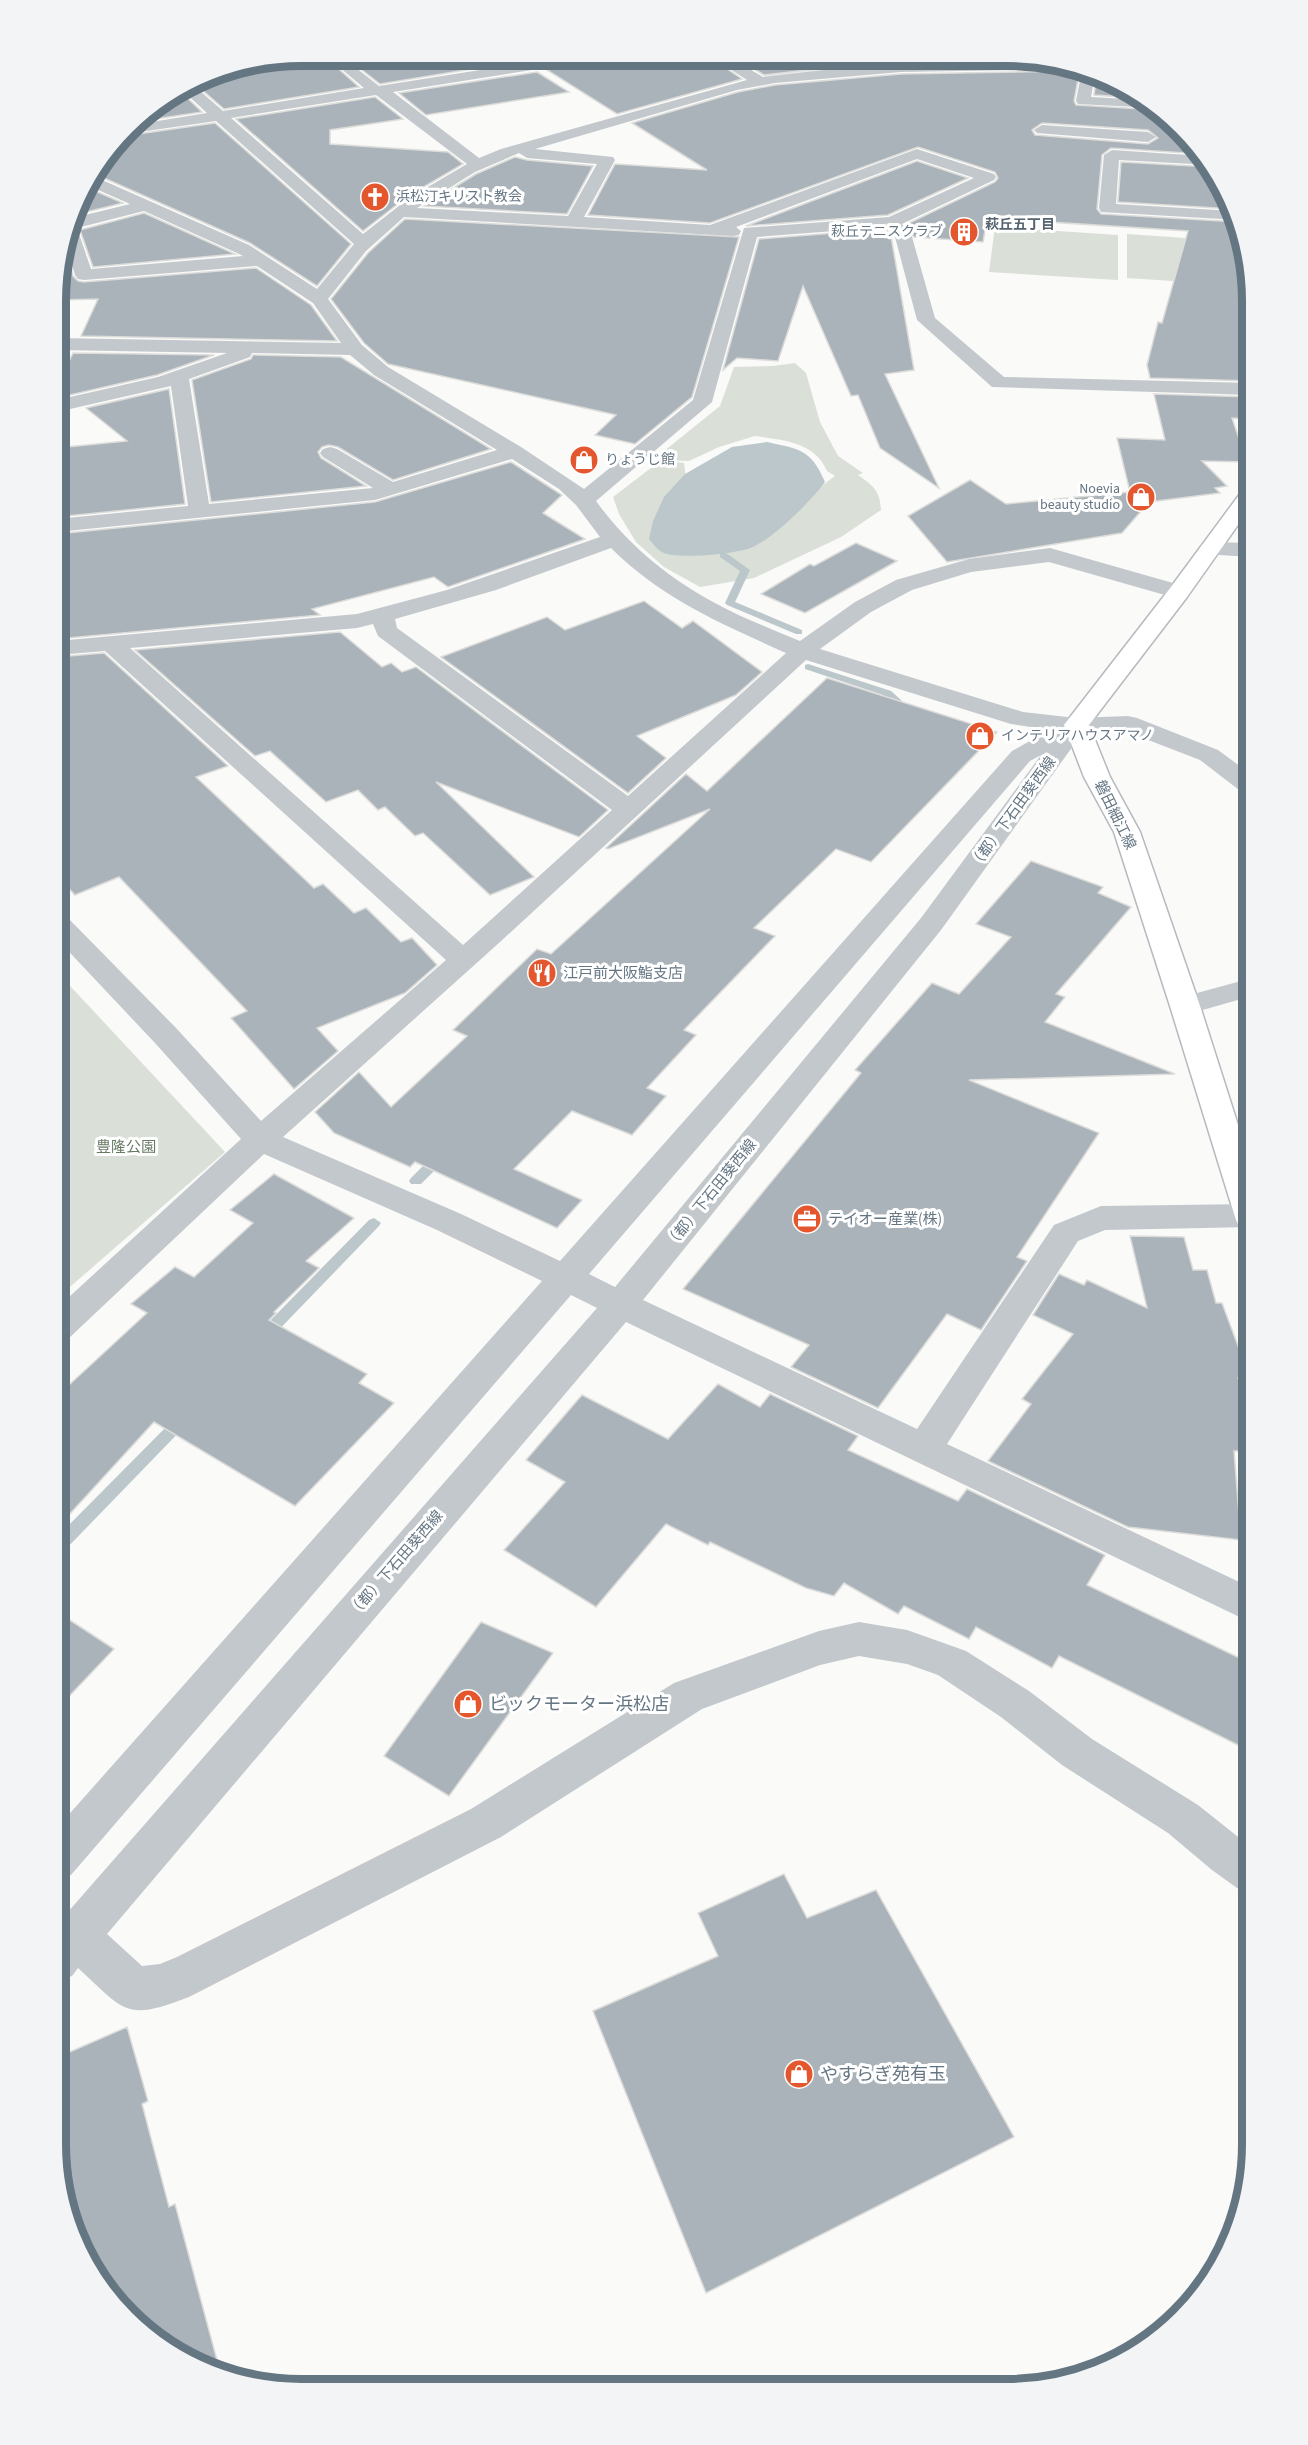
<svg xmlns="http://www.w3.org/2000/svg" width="1308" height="2445" font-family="'Source Sans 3','Noto Sans JP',sans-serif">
  <rect width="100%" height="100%" fill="#fafaf8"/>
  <!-- built -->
  <polygon fill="#e8e9e9" points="736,58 1054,60 1062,63 766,77"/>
  <!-- green -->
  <g fill="#dadfd7" fill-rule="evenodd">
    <polygon points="995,227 1118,235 1118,280 989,272"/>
    <polygon points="1127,234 1243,242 1250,286 1127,278"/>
    <path d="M795,363l11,10 14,49 18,34 25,17 -5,2c16,11 22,16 23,35l-40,27 -87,41 -54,9 -36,-20 -28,-25 -17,-28 -6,-17 47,-36 -7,-1 67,-54 14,-39 39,-1zM755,436c28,4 60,6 72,35l8,5 -54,40 -95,-36 -2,-17 -23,-3 28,1 30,-14z"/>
    <polygon points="57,972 225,1152 56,1299"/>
  </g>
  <!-- water -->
  <path fill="#bbc7cb" d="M767,442c32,7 44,7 58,40 -15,20 -49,54 -72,65 -15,7 -77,13 -91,5 -5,-2 -9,-9 -13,-13l4,-18 11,-24 21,-23 47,-27z"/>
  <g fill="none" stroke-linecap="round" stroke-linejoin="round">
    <!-- stream -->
    <g fill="#bbc7cb" fill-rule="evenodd">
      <polygon points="720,553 726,553 750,570 735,602 802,630 802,634 796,634 727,605 725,603 740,571 720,557"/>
      <polygon points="808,664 891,691 902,701 889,714 881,714 881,710 891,701 883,695 805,669 805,665"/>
      <polygon points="441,1151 448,1156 446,1159 421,1184 411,1184 409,1181 411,1178 436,1153"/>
      <polygon points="374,1218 381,1223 379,1226 268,1341 258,1341 256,1337 258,1333 369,1220"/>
      <polygon points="182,1414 187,1416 189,1420 187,1424 62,1553 56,1554 56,1538 177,1416"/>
    </g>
  </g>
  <!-- building -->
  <g fill="#aab3b9" stroke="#dcdcda" stroke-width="1.5" fill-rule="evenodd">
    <polygon points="303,56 324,56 359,87 224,109 201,89 211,87 201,79 236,73 231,69"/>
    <polygon points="344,56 513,57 520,61 380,84"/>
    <polygon points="625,57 711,58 742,79 617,114 547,70"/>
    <polygon points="736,58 863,59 933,59 859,64 764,75"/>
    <path d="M1078,68l2,1 -6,32 2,4 83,5 11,8 31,36 -90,-6 -9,7 -5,54 4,5 138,8 9,50 -7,29 11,1v79l-102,-3 -3,-13 11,-43 4,1 26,-92 -201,-13 -4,24 -69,-5 -9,-12 90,-43 3,-4 -3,-6 -77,-25 -208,76 -122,-8 27,-51 92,6 -75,-47 106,-31 37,-7 126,-11 169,-3zM1042,123l106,7 10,8 -10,6 -113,-9 -3,-5z"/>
    <polygon points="537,72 569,92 426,115 399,93"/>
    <polygon points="1097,75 1115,81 1140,98 1094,95"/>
    <polygon points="181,92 202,112 135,122 139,117"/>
    <polygon points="375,97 403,119 330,130 330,144 448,152 463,164 408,196 363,231 236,119"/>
    <polygon points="215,123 351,244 317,286 250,243 95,174 124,136"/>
    <polygon points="515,157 527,160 593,166 567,214 424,206 476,174"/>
    <polygon points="917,161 968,178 888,215 746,226"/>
    <polygon points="1121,162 1212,167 1233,209 1118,202"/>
    <polygon points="85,186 86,187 123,203 74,215 81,192"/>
    <polygon points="144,213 235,254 93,267 80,230"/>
    <polygon points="405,219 739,237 692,397 635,444 595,435 616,415 388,364 364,343 331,299 368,253"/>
    <polygon points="886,229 891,236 914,370 885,374 939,488 880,448 858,395 851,396 803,286 778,361 737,358 723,370 759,239"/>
    <polygon points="65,246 73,276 78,281 84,282 256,268 311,305 337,341 81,336 98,299 58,300 58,269"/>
    <polygon points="73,353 214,355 157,375 70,395 58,385"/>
    <polygon points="253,355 341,357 491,449 393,480 338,447 329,445 322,447 318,452 321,458 366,486 211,502 192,380 251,359"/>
    <polygon points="169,389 185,504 57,517 57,448 127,441 86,408"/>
    <polygon points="1154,394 1252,397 1252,419 1232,418 1247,462 1202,461 1227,486 1215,488 1220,493 1149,502 1122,533 947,562 908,516 970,480 1006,504 1130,492 1117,438 1165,440"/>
    <polygon points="511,462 562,495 543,513 585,539 448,587 434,577 312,609 320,615 57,639 57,534 375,502"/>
    <polygon points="856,543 897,561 805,613 761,594 810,564 814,566"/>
    <polygon points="644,601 682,628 693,621 762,672 736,695 637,736 666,758 628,793 441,657 547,617 565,630"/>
    <polygon points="340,632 382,667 391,663 402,672 416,667 608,810 579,837 436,782 534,877 490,895 423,833 415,836 385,807 378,810 358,790 326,802 270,751 255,756 135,650"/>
    <polygon points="104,653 228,766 196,777 314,888 323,884 354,913 366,908 401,942 412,938 437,965 405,993 317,1028 338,1051 294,1089 231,1018 247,1011 119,877 75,895 57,876 57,657"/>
    <polygon points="827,678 997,732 871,862 836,849 754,928 775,936 684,1030 696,1035 647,1088 666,1096 632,1135 572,1111 514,1169 582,1200 557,1228 415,1162 410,1167 334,1133 315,1112 359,1072 391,1107 467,1036 453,1030 537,949 551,954 710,809 608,849 606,848 686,774 707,791"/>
    <polygon points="1031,861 1103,887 1098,893 1131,907 1056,994 1065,997 1045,1022 1175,1074 969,1080 1099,1133 1017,1257 1027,1261 981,1330 947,1314 878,1408 791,1367 809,1345 683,1289 861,1073 855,1070 932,983 959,994 1011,937 976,924"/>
    <polygon points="274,1174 354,1218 306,1261 319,1268 274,1312 276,1313 269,1320 367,1374 359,1383 394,1403 295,1506 154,1422 56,1529 56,1397 147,1313 131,1304 175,1267 194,1277 253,1223 230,1210"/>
    <polygon points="1130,1236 1184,1237 1193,1270 1207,1270 1216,1303 1222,1303 1250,1378 1238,1378 1252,1428 1252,1451 1234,1451 1241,1540 1128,1527 988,1461 1031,1404 1022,1399 1073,1334 1033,1315 1059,1274 1084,1285 1087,1280 1147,1308"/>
    <polygon points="718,1384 760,1407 770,1394 858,1436 848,1450 958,1501 967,1489 1105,1555 1087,1585 1252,1664 1252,1752 1059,1656 1052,1668 976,1627 969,1639 904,1606 898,1614 844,1583 834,1596 806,1588 710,1542 708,1545 666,1524 596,1607 504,1550 565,1482 526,1460 582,1395 668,1439"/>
    <polygon points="56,1611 114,1649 56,1710"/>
    <polygon points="481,1622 553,1653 449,1796 384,1756"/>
    <polygon points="784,1874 807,1918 876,1890 1014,2137 706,2293 593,2011 718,1956 698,1913"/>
    <polygon points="127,2027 148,2101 142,2104 169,2207 175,2204 221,2375 207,2371 139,2329 97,2280 72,2229 56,2144 56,2058"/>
  </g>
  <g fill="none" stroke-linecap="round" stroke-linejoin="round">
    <!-- major casing -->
    <g stroke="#b5babe" stroke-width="3">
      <polygon id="major" points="1252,485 1252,505 1187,597 1089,725 1110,777 1140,832 1200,1006 1252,1169 1252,1232 1240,1228 1236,1220 1170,1006 1114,832 1084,777 1064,725 1171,587 1245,487"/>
    </g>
    <!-- minor -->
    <g fill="#c3c8cc" fill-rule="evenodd">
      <path d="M326,56h15l38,30 182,-29h35l-7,4 -196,31 86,66 22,-9 246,-69 -34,-22h18l32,19 96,-11 85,-5h112l20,6 -6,2 -169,3 -126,11 -38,7 -202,59 78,8 2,3 -31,57 126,8 207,-76 77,25 2,3 -2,3 -92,44 10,13 23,81 69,59 248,6v12l-260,-8 -75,-67 -22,-83 -8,-10 -130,10 -45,165 -116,99c31,43 72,77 119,102 27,15 57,26 85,38l55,-39 41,-22 73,-21 81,-11 137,39 3,5 -3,5 -8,2 -130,-37 -78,10 -59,18 -41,22 -51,37 203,63 53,6 52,-2 9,2 81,32 34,25v20l-9,-2 -43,-33 -75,-29 -42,1 -142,198 -298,370 274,129 137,-204 47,-19 151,-2 -1,23 -146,3 -27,11 -131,203 305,144v35l-626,-301 -519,612 35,32 18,-2 17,-7 294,-148 203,-126 145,-52 40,-9 48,8 59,21 63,40 63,48 106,66 54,43v46l-15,-6 -25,-18 -44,-37 -106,-68 -61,-48 -63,-42 -31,-11 -48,-8 -39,9 -118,44 -201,128 -312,160c-64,25 -64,14 -111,-29l-6,8 -16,6v-55l4,-6 537,-613 -26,-13 -500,580 -15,6v-52l486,-548 -105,-51 -173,-76 -196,185 -12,4v-34l185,-170 -86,-96 -98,-104v-25l10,3 110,112 84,92 185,-161 -341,-309 -48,4v-14l300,-27 90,-24 153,-53 -24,-32 -17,-16 -47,-30 -137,41 -318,32v-13l131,-13 -17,-120 -114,26v-12l101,-23 69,-24 -170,-3v-12l284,5 -28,-40 -56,-37 -173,14 -6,-1 -3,-4 -9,-32 7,-25 57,-14 -43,-19 6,-9 156,69 68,44 37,-45 -138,-123 -90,13 7,-9 74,-12 -25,-23 10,-6 31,27 141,-23zM376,95l91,69 -58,34 -46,36 -132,-116zM519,153l8,5 70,6 -29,52 -151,-8 58,-36zM917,159l57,19 -85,39 -145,11 -51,172 -109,89 -63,-42 -133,-80 -26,-22 -34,-46 38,-48 38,-34 329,19 6,-1 2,-4 -5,-4zM144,211l93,42 6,3 -152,13 -14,-41zM252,353l98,2 24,20 123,75 -104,32 -56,-33 -7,-2 -7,2 -3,4 3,4 50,31 -164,16 -20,-125 61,-22zM611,548c51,51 111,76 175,105l-158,143 -231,-168 -2,-9 101,-29zM373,624l5,12 234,174 -149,135 -333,-297 227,-20zM806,660l205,64 39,6 -38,21 -452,510 -99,-47 -178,-77 217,-195zM1041,755l-120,163 -306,369 -26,-13 441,-513z"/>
      <polygon points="1082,70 1095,74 1091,97 1144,100 1157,108 1078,104 1076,101"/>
      <polygon points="1042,125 1148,132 1156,137 1148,142 1037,133 1034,130"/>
      <polygon points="1112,150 1203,156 1211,165 1119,160 1116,204 1234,211 1239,220 1101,212 1099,208 1104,155"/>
      <polygon points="1210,542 1252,543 1252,557 1202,554 1199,549 1202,544"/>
      <polygon points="1252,978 1252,996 1185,1015 1175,1013 1170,1006 1175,999"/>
    </g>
    <!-- major -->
    <use href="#major" fill="#fff" fill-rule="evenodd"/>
  </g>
  <!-- icons -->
  <defs>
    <g id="church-disc" transform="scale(1.5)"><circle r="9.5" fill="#e4572e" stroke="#fff"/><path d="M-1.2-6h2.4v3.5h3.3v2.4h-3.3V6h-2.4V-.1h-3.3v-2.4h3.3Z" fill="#fff"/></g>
    <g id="building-disc" transform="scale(1.5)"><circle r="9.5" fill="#e4572e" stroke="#fff"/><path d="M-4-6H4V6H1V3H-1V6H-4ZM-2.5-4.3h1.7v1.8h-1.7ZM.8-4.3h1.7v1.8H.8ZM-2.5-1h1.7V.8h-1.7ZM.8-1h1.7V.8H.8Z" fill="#fff"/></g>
    <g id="shop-disc" transform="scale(1.5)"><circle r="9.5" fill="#e4572e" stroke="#fff"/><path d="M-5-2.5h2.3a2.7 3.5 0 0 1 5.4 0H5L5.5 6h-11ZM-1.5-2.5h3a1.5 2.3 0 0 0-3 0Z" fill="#fff"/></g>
    <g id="restaurant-disc" transform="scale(1.5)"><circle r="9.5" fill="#e4572e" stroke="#fff"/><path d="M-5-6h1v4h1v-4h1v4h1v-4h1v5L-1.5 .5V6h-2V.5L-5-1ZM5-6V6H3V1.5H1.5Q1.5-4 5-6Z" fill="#fff"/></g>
    <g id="office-disc" transform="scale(1.5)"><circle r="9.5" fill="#e4572e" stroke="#fff"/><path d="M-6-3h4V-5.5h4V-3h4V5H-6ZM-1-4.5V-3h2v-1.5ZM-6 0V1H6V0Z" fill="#fff"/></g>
  </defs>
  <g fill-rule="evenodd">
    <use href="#church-disc" x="375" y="197"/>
    <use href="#building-disc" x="964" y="232"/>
    <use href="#shop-disc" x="584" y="460"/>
    <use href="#shop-disc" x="1141" y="497"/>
    <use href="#shop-disc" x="980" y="736"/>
    <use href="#restaurant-disc" x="542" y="973"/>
    <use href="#office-disc" x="807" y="1219"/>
    <use href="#shop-disc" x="468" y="1704"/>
    <use href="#shop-disc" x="799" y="2074"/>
  </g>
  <g text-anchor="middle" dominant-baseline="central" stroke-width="6" stroke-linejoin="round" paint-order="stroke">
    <!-- far-poi labels -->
    <g font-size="14" fill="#657683" stroke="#fff" text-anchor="start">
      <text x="396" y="197">浜松汀キリスト教会</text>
      <text x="943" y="232" text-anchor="end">萩丘テニスクラブ</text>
      <text x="605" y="460">りょうじ館</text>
      <text x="1120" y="489" text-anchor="end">Noevia<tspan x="1120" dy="16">beauty studio</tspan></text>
      <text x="1001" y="736">インテリアハウスアマノ</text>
    </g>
    <!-- far-neighbourhood labels -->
    <g font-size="14" font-weight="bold" fill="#57646e" stroke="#fff">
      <text x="1020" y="225">萩丘五丁目</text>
    </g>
    <!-- street labels -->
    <g font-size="15" fill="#657683" stroke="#fff">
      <text transform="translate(1013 813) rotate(-54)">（都）下石田葵西線</text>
      <text transform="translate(1115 815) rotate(64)">磐田細江線</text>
      <text transform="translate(711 1194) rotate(-51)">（都）下石田葵西線</text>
      <text transform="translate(396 1564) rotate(-49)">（都）下石田葵西線</text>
    </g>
    <!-- poi labels -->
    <g font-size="15" fill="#657683" stroke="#fff" text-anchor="start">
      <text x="563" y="973">江戸前大阪鮨支店</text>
      <text x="828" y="1219">テイオー産業(株)</text>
    </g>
    <!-- park labels -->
    <g font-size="15" fill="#687a64" stroke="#fff">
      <text x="126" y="1147">豊隆公園</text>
    </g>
    <!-- near-poi labels -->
    <g font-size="18" fill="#657683" stroke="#fff" text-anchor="start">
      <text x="489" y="1704">ビックモーター浜松店</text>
      <text x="820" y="2074">やすらぎ苑有玉</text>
    </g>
  </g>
  <!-- crop -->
  <path d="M0 0H1308V2445H0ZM301 66H1007A235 235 0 0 1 1242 301V2144A235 235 0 0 1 1007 2379H301A235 235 0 0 1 66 2144V301A235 235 0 0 1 301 66Z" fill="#f3f4f5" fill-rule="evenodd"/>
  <path fill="none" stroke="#657683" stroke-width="8" d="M301 66H1007A235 235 0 0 1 1242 301V2144A235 235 0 0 1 1007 2379H301A235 235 0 0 1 66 2144V301A235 235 0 0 1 301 66Z"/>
</svg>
